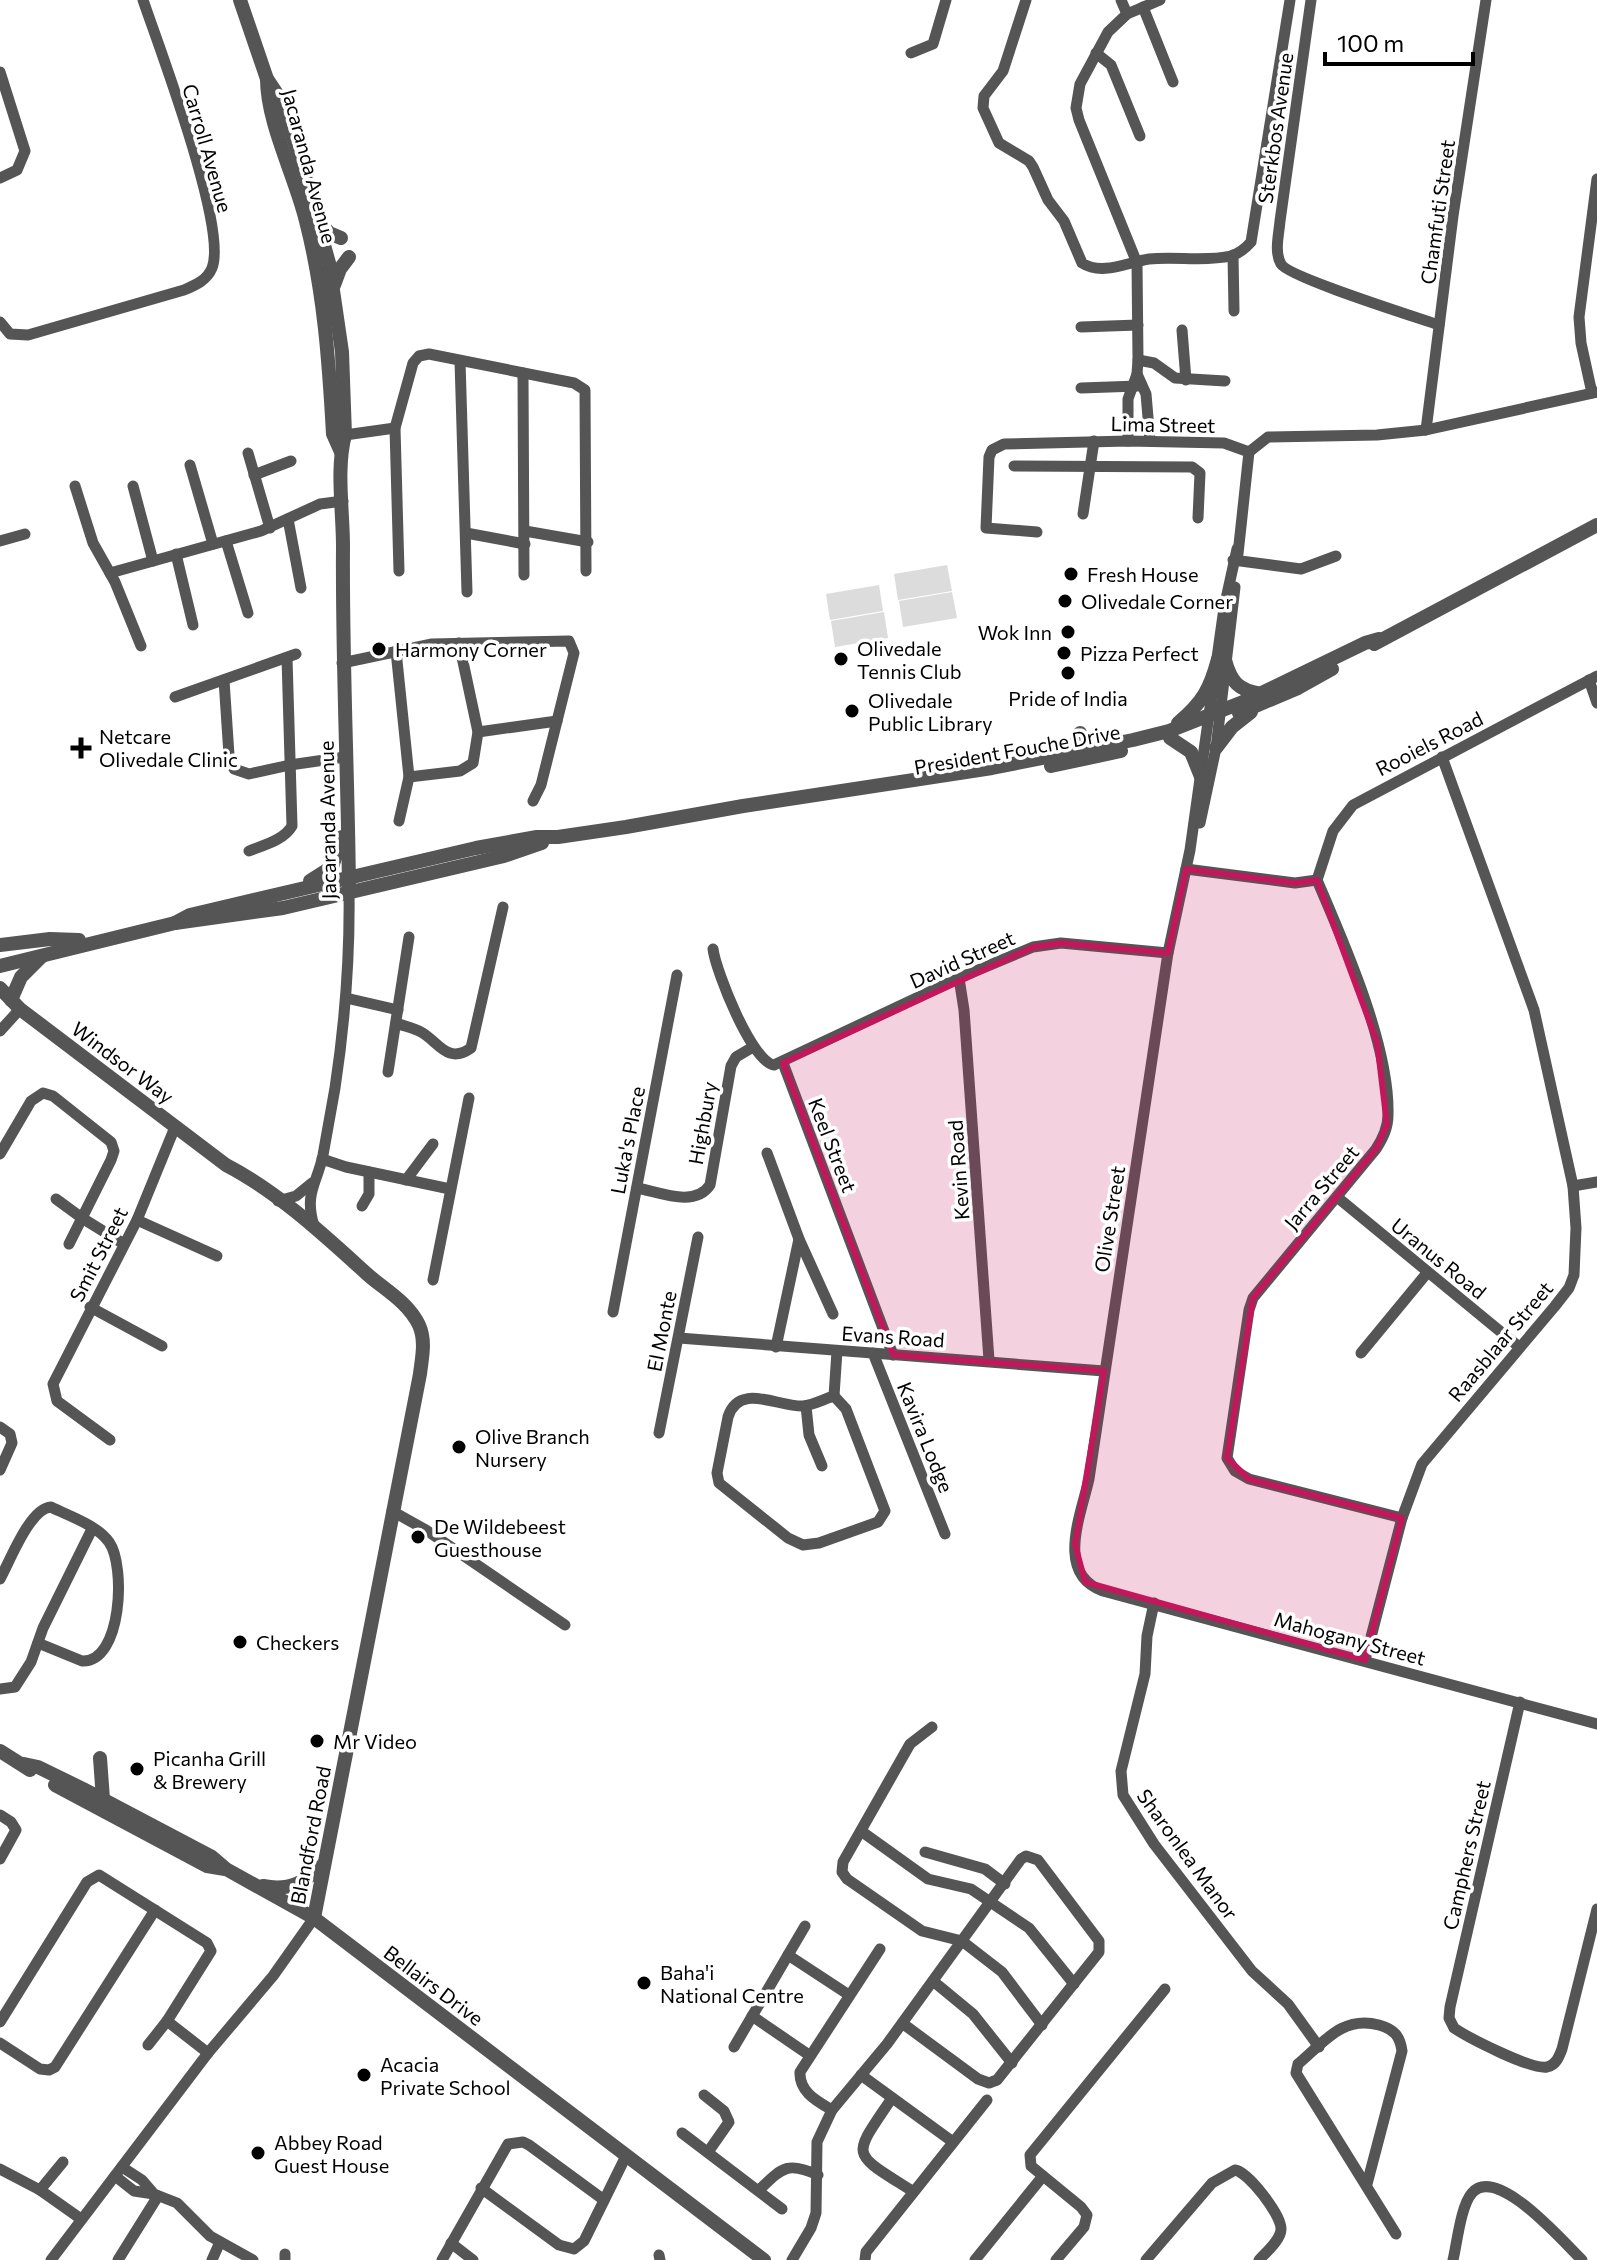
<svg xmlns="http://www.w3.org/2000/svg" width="1597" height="2260" font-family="Commissioner,sans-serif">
  <rect width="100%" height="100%" fill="#fff"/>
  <!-- green -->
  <g fill="#dcdcdc">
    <polygon points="947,565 952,591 898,600 894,574"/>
    <polygon points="879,585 883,611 830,620 826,594"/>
    <polygon points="952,592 957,618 903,627 899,601"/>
    <polygon points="884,612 888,638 835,647 831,621"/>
  </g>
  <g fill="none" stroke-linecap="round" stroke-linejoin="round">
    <!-- minor -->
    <g stroke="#555" stroke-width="11">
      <path d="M1026,0l-23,71 -19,25 -1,12 16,35 30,18 4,6 15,33 16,21 18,42c20,13 46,-1 67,-4 26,-3 56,3 82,-3 9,-3 14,-7 20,-14l39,-242"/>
      <polyline points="1121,0 1127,14"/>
      <path d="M1311,0l-31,221c-1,13 -6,31 1,43 7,13 135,53 158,61"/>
      <polyline points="1143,7 1173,82"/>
      <polyline points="911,53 933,44 946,0"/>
      <polyline points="1096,53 1111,65 1140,136"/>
      <polyline points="0,72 25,151 17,170 0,178"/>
      <polyline points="1233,255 1234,311"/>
      <path d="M0,322l10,12 18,1 156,-45c12,-5 23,-10 28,-22 16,-40 -53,-221 -69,-268"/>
      <polyline points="1081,327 1138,325"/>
      <polyline points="1182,330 1186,380"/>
      <polyline points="1138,360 1154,363 1175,378 1225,381"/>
      <polyline points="460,361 467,592"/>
      <polyline points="523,373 524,575"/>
      <polyline points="1137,374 1146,394 1150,441"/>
      <polyline points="1081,388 1138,386"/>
      <polyline points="1592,393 1581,343 1579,317 1597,179"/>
      <polyline points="1426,430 1453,216 1486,0"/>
      <polyline points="345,435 395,428"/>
      <polyline points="1128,441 1128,399 1137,374 1138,360 1137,263 1079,120 1076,108 1080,84 1108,32 1127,14 1160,0"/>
      <polyline points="248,453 270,528"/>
      <polyline points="190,465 213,544"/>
      <polyline points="1014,466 1192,467 1200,473 1198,518"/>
      <polyline points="254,475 291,461"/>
      <polyline points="75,486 93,543 115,582 141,646"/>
      <polyline points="133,486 153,561"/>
      <polyline points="1083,514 1094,441"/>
      <polyline points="288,519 301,588"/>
      <polyline points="525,531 588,542"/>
      <polyline points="1037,532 986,528 989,457 992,450 1004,444 1128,441 1224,443 1249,452 1268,437 1377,435 1426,430 1597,392"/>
      <polyline points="466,533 525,544"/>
      <polyline points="0,541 25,534"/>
      <polyline points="226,541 248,613"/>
      <path d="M1237,549l-13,59 -34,242 -22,103 -79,526c-8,36 -34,95 14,112l494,133"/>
      <polyline points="176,554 193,625"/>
      <polyline points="1238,554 1249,452"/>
      <polyline points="1233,560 1301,569 1336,556"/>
      <polyline points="399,571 395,428 413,363 419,356 429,354 574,383 585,390 586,571"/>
      <polyline points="110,573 261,531 320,504 343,501"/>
      <polyline points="396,651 409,777 399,821"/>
      <polyline points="342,663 432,644 569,641 574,653 541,785 533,801"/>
      <polyline points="224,680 229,755 234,769 249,774 290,765 345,757"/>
      <polyline points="1589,680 1597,703"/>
      <polyline points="175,697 296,654"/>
      <polyline points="478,732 557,721"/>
      <polyline points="409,777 460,771 473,763 478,732 459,643"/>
      <polyline points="1200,823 1216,748 1235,587"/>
      <path d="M249,851c15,-6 35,-11 43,-25l-5,-168"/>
      <polyline points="1186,869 1295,883 1317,880"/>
      <path d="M1317,880c27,63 73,166 71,235 0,13 -5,23 -12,34l-123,149 -4,12 -22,148 8,13 14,8 153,39"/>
      <polyline points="1317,880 1333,831 1353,805 1597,676"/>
      <path d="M713,949c3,23 39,113 61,116l185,-87 74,-31 28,-4 107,10"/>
      <polyline points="959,978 964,1010 989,1360"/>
      <polyline points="346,998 398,1010"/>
      <path d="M396,1023c8,3 18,5 25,9 17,9 26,33 50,16l32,-141"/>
      <polyline points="0,1031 20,1009"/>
      <polyline points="783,1063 893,1355"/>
      <polyline points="388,1072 409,937"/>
      <polyline points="767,1153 799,1239 833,1314"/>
      <polyline points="0,1154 31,1101 43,1093 53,1096 111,1142 114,1151 111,1160 69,1244"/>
      <polyline points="322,1159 346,1167 450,1189"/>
      <polyline points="406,1180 433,1144"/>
      <polyline points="1573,1186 1597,1182"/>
      <path d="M637,1188c22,4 58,20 73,-3l21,-119 5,-9 17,-10"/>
      <polyline points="1337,1197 1518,1346"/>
      <polyline points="56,1199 82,1218 124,1244"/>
      <polyline points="278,1201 296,1196 312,1183"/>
      <polyline points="362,1206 369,1194 369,1172"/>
      <polyline points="137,1220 217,1256"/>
      <path d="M314,1226c-10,-33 3,-42 9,-71 4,-23 8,-45 12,-67 10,-66 15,-132 14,-198"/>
      <polyline points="433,1280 469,1098"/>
      <polyline points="90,1307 162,1346"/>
      <polyline points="613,1312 677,975"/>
      <polyline points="679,1338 1104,1371"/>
      <polyline points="776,1347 799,1239"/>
      <polyline points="873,1353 945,1534"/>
      <polyline points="1361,1353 1427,1273"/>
      <path d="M834,1396l12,13 39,102 -7,11 -59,21 -16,2 -15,-7 -69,-55 -2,-10 11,-56c11,-35 50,-10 75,-11 10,-1 21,-7 31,-10z"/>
      <polyline points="834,1396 837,1351"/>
      <polyline points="806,1406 809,1435 822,1466"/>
      <polyline points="0,1427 10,1434 12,1443 0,1470"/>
      <polyline points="659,1433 698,1237"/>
      <polyline points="110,1440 57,1401 53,1384 137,1220 175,1127"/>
      <polyline points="392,1511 426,1530 565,1625"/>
      <path d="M0,1579c10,-18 30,-71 51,-72 18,9 46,18 58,35 17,24 13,121 -27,119l-44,-18"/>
      <polyline points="1154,1603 1147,1636 1145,1674 1121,1771 1123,1795 1154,1844 1252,1971 1288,2004 1319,2047"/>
      <polyline points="1365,1660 1402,1518 1422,1464 1555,1306 1569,1288 1574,1275 1576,1228 1573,1186 1534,1010 1442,757"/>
      <polyline points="0,1689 15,1687 31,1662 43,1628 92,1529"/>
      <path d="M1520,1702l-70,305 -1,11 5,10c15,10 77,42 93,39 9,-2 12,-10 15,-18l35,-140"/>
      <polyline points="932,1727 910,1744 843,1862 842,1872 847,1879 922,1931 962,1941 1002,1972 1042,2025"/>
      <polyline points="0,1815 11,1822 16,1830 0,1859"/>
      <polyline points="861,1831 928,1879 971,1889 1029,1928 1074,1984"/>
      <polyline points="925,1852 985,1869 1005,1884"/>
      <polyline points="788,1955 849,1995"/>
      <polyline points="933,1981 973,2014 1012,2063"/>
      <polyline points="752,2016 809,2055"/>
      <polyline points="167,2021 208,2053"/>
      <polyline points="0,2022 87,1882 99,1875 207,1943 211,1951 167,2021 148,2045"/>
      <polyline points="0,2043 40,2069 49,2070 55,2067 155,1910"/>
      <polyline points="734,2047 805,1926"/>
      <polyline points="861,2075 953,2142"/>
      <polyline points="704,2095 724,2111 729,2122 708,2152"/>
      <path d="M892,2098c-41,61 -42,53 20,93"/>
      <path d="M832,2110c-15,-9 -33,-18 -32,-38l80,-123"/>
      <polyline points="682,2133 782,2209"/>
      <polyline points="122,2167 142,2180 154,2194 177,2203 210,2236 253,2260"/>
      <polyline points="0,2169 40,2190 81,2219"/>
      <polyline points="115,2176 134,2191 154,2194"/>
      <path d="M1367,2184l35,-133c-2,-15 -8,-22 -23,-26 -36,-10 -55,17 -81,39l-2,9 100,161"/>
      <polyline points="481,2188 559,2245 574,2249 584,2241 626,2156"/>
      <polyline points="40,2190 63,2162"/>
      <path d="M759,2190c23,-22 28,-29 59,-15"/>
      <polyline points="451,2243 473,2260"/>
      <polyline points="659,2255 660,2260"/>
      <polyline points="51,2260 208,2053 273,1976 314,1918"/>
      <polyline points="118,2260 158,2196"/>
      <polyline points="212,2260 220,2242"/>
      <polyline points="285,2260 285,2254"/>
      <polyline points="442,2260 508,2144 523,2142 529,2145 604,2200"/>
      <polyline points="792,2260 811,2228 816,2213 817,2142 832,2110 887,2044 1021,1859 1026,1856 1038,1860 1099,1941 1099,1952 997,2080 989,2083 978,2079 902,2023"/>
      <polyline points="865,2260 866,2252 987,2100"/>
      <polyline points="975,2260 1043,2176"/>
      <polyline points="1056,2260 1084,2227 1087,2215 1081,2207 1031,2166 1030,2155 1165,1989"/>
      <path d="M1146,2260l66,-77 23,-13c13,2 46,44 46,59 0,11 -15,23 -22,31"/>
      <path d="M1453,2260c4,-17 8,-55 19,-67 25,-29 92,50 110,67"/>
    </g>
    <!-- tertiary -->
    <g stroke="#555" stroke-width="14">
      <path d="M240,0l27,79 12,18 21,62 29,104 13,89 3,83c-9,33 -2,76 -2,111 -1,115 5,229 6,344"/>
      <path d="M267,79c0,44 28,97 39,142 18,70 23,141 27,213l8,18"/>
      <polyline points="320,222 329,233 341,238"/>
      <polyline points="334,285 340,269 349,257"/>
      <polyline points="1374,644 1597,525"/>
      <path d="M1225,660c6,22 13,30 36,34"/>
      <polyline points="1239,713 1298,688 1332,669"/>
      <path d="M1178,723c25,-21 32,-34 40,-64"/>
      <polyline points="1170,738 1191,752 1202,779"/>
      <polyline points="1216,748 1232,727 1251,712"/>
      <polyline points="1063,754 1076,742 1080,733"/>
      <polyline points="1051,766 1121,751"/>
      <polyline points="310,881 332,867 342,837"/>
      <polyline points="175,923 190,915 476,848 537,837 558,837 626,827 743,806 992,768 1133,740 1169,731 1243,702 1365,643 1379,639"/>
      <polyline points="0,945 50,939 79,940"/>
      <polyline points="0,966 175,923 283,908 504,856 542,843"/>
      <path d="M0,988l20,21 206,156c52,27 98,70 141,109 18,16 41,28 52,51 7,16 3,32 1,49l-106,544"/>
      <polyline points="11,1000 21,977 42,956"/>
      <polyline points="0,1751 30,1770"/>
      <polyline points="100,1758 103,1799"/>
      <polyline points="24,1764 38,1767 83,1789 212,1857 226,1869 314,1918 764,2260"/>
      <polyline points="55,1785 207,1866 225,1869"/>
      <path d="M263,1886c27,5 41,-3 61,-22"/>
    </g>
  </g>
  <!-- marked area -->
  <path fill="#c2185b" fill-opacity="0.2" stroke="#c2185b" stroke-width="6" stroke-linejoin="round" d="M1186,869l109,14 22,-3 60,162 10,83 -11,24 -123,149 -26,160 22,21 153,39 -37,142 -280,-78 -10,-38 29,-173 -211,-16 -110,-292 250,-116 28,-4 107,10z"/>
  <!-- markers -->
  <g fill="#000" stroke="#fff" stroke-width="3">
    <circle cx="1071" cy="574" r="8"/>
    <circle cx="1065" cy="601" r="8"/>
    <circle cx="1068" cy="632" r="8"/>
    <circle cx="379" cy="649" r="8"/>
    <circle cx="1064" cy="653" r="8"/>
    <circle cx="841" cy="659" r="8"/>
    <circle cx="1068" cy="673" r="8"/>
    <circle cx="852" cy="711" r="8"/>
    <path d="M77 736h8v8h8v8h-8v8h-8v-8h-8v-8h8z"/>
    <circle cx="459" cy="1447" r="8"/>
    <circle cx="418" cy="1537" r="8"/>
    <circle cx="240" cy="1642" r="8"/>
    <circle cx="317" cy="1741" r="8"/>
    <circle cx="137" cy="1769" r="8"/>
    <circle cx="644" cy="1983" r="8"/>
    <circle cx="364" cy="2075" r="8"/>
    <circle cx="258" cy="2153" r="8"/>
  </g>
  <g text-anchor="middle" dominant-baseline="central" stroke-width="7" stroke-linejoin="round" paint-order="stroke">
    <!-- street labels -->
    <g font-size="20" fill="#000" stroke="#fff">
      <text transform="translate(1275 128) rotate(-82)">Sterkbos Avenue</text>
      <text transform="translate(208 148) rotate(74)">Carroll Avenue</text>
      <text transform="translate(310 166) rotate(75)">Jacaranda Avenue</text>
      <text transform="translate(1437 212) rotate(-82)">Chamfuti Street</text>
      <text transform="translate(1163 424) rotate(1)">Lima Street</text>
      <text transform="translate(1429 743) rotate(-27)">Rooiels Road</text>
      <text transform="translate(1017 749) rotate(-10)">President Fouche Drive</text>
      <text transform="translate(327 820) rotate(-91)">Jacaranda Avenue</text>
      <text transform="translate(962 959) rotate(-24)">David Street</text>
      <text transform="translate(123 1062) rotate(37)">Windsor Way</text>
      <text transform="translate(702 1123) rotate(-80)">Highbury</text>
      <text transform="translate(627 1140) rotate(-79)">Luka's Place</text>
      <text transform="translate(833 1145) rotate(69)">Keel Street</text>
      <text transform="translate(958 1170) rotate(-94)">Kevin Road</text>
      <text transform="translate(1321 1187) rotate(-50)">Jarra Street</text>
      <text transform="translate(1109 1219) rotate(-81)">Olive Street</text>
      <text transform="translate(98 1254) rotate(-63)">Smit Street</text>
      <text transform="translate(1439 1258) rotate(39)">Uranus Road</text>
      <text transform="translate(661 1331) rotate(-79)">El Monte</text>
      <text transform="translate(893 1336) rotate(4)">Evans Road</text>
      <text transform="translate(1500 1341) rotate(-50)">Raasblaar Street</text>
      <text transform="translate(926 1437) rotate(68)">Kavira Lodge</text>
      <text transform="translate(1350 1638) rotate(15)">Mahogany Street</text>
      <text transform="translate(310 1835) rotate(-79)">Blandford Road</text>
      <text transform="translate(1188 1854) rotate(54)">Sharonlea Manor</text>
      <text transform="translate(1466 1855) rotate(-77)">Camphers Street</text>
      <text transform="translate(434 1985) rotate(37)">Bellairs Drive</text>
    </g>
    <!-- poi labels -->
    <g font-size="20" fill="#000" stroke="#fff" text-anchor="start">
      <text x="1087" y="574">Fresh House</text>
      <text x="1081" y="601">Olivedale Corner</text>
      <text x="1052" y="632" text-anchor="end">Wok Inn</text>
      <text x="857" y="648">Olivedale<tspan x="857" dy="23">Tennis Club</tspan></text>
      <text x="395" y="649">Harmony Corner</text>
      <text x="1080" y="653">Pizza Perfect</text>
      <text x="1068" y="698" text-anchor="middle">Pride of India</text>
      <text x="868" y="700">Olivedale<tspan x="868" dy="23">Public Library</tspan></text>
      <text x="99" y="736">Netcare<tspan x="99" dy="23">Olivedale Clinic</tspan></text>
      <text x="475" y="1436">Olive Branch<tspan x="475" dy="23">Nursery</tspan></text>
      <text x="434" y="1526">De Wildebeest<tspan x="434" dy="23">Guesthouse</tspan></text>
      <text x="256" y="1642">Checkers</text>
      <text x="333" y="1741">Mr Video</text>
      <text x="153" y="1758">Picanha Grill<tspan x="153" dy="23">&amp; Brewery</tspan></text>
      <text x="660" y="1972">Baha'i<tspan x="660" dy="23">National Centre</tspan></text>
      <text x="380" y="2064">Acacia<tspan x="380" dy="23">Private School</tspan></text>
      <text x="274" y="2142">Abbey Road<tspan x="274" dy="23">Guest House</tspan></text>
    </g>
  </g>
  <!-- scale -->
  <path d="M1325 52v12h148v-12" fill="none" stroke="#000000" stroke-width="4"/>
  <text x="1337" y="52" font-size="24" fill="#000000" stroke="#ffffff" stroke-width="6" paint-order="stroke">100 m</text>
</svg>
